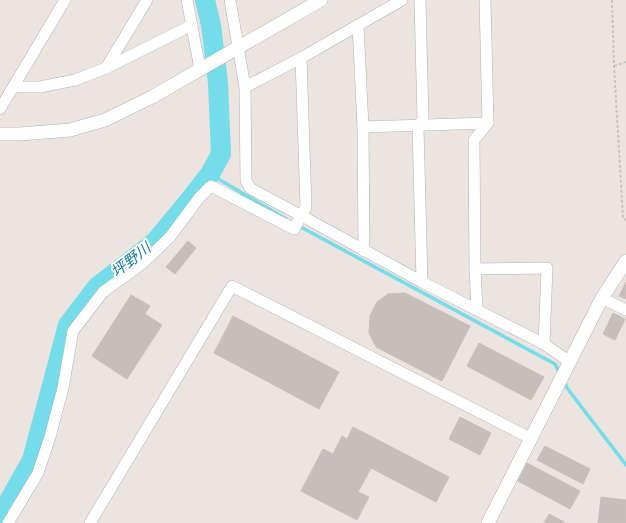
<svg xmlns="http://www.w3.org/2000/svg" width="626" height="523" font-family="'Roboto Condensed','Noto Sans JP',sans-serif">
  <rect width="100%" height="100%" fill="#ece4de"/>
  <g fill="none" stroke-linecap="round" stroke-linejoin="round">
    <!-- stream -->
    <g stroke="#75dcea" stroke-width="3.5">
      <polyline points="210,174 286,219"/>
      <polyline points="297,225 555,364 560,374"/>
      <polyline points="564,381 567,388 626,465"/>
    </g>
    <!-- river -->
    <polyline stroke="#75dcea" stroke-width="20" points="0,517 32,460 68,325 97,287 155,242 189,201 210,174 221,154 218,83 211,25 205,0"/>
  </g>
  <!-- building -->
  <g fill="#c5bfb9" stroke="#c8c0b7">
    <polygon points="188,241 196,248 175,274 166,267"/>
    <polygon points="626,282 626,299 619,296"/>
    <polygon points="405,293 470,326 442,381 376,347 369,333 370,316 377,302 388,294"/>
    <polygon points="131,295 150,306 145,314 162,325 127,379 92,356"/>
    <polygon points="613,313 625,319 615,340 603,334"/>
    <polygon points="233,316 339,372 319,409 214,353"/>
    <polygon points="479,343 544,377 531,400 467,366"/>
    <polygon points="460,417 491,433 480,455 449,439"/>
    <polygon points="353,427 449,477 436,502 371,468 358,492 369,497 357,520 301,491 323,449 333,454 342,436 347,439"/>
    <polygon points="545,446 590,469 583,484 537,460"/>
    <polygon points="527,463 580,491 570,509 518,481"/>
    <polygon points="601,497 626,500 626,523 598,523"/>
    <polygon points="549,514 564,522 564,523 544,523"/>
  </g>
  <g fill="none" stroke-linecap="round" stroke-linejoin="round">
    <!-- minor casing -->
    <g stroke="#aeb2bb" stroke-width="12">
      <g id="minor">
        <polyline points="187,0 200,69"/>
        <polyline points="230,0 245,87 246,181 251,189 302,216 422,282 544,344 570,362"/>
        <polyline points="420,0 423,120 418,126 422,282"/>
        <polyline points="358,25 363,127 364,251"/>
        <polyline points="106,68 147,0"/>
        <polyline points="14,87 40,87 75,80 106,68 192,25"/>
        <polyline points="245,87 301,58 402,0"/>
        <polyline points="0,109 65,0"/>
        <polyline points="363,127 488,123"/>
        <polyline points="475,269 547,268 544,344"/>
        <polyline points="602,298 626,310"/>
        <polyline points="477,310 475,269 474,140 488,123 485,0"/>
        <polyline points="8,523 38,473 50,437 63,388 73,331 103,292 143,263 170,237 199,198 211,186 294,229 306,207 301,58"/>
        <polyline points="90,523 232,286 532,439"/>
      </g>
    </g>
    <!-- tertiary casing -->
    <g stroke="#aeb2bb" stroke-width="14">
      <g id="tertiary">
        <polyline points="0,134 20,134 70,130 105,120 152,97 321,0"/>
        <polyline points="488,523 602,298 626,261"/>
      </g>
    </g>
    <!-- path -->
    <g stroke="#c4c4c4" stroke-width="2" stroke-dasharray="3 2" stroke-linecap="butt">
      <polyline points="612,0 614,66 623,218 626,220"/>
      <polyline points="614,66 626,62"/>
    </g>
    <!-- minor -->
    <use href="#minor" stroke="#fff" stroke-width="11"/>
    <!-- tertiary -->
    <use href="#tertiary" stroke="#fff" stroke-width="13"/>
  </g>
  <g text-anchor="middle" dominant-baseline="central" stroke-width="4" stroke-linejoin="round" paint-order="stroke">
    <!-- water labels -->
    <g font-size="15" font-style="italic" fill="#127d98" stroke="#fff">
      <text transform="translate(131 260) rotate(-38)">坪野川</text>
    </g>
  </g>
</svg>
